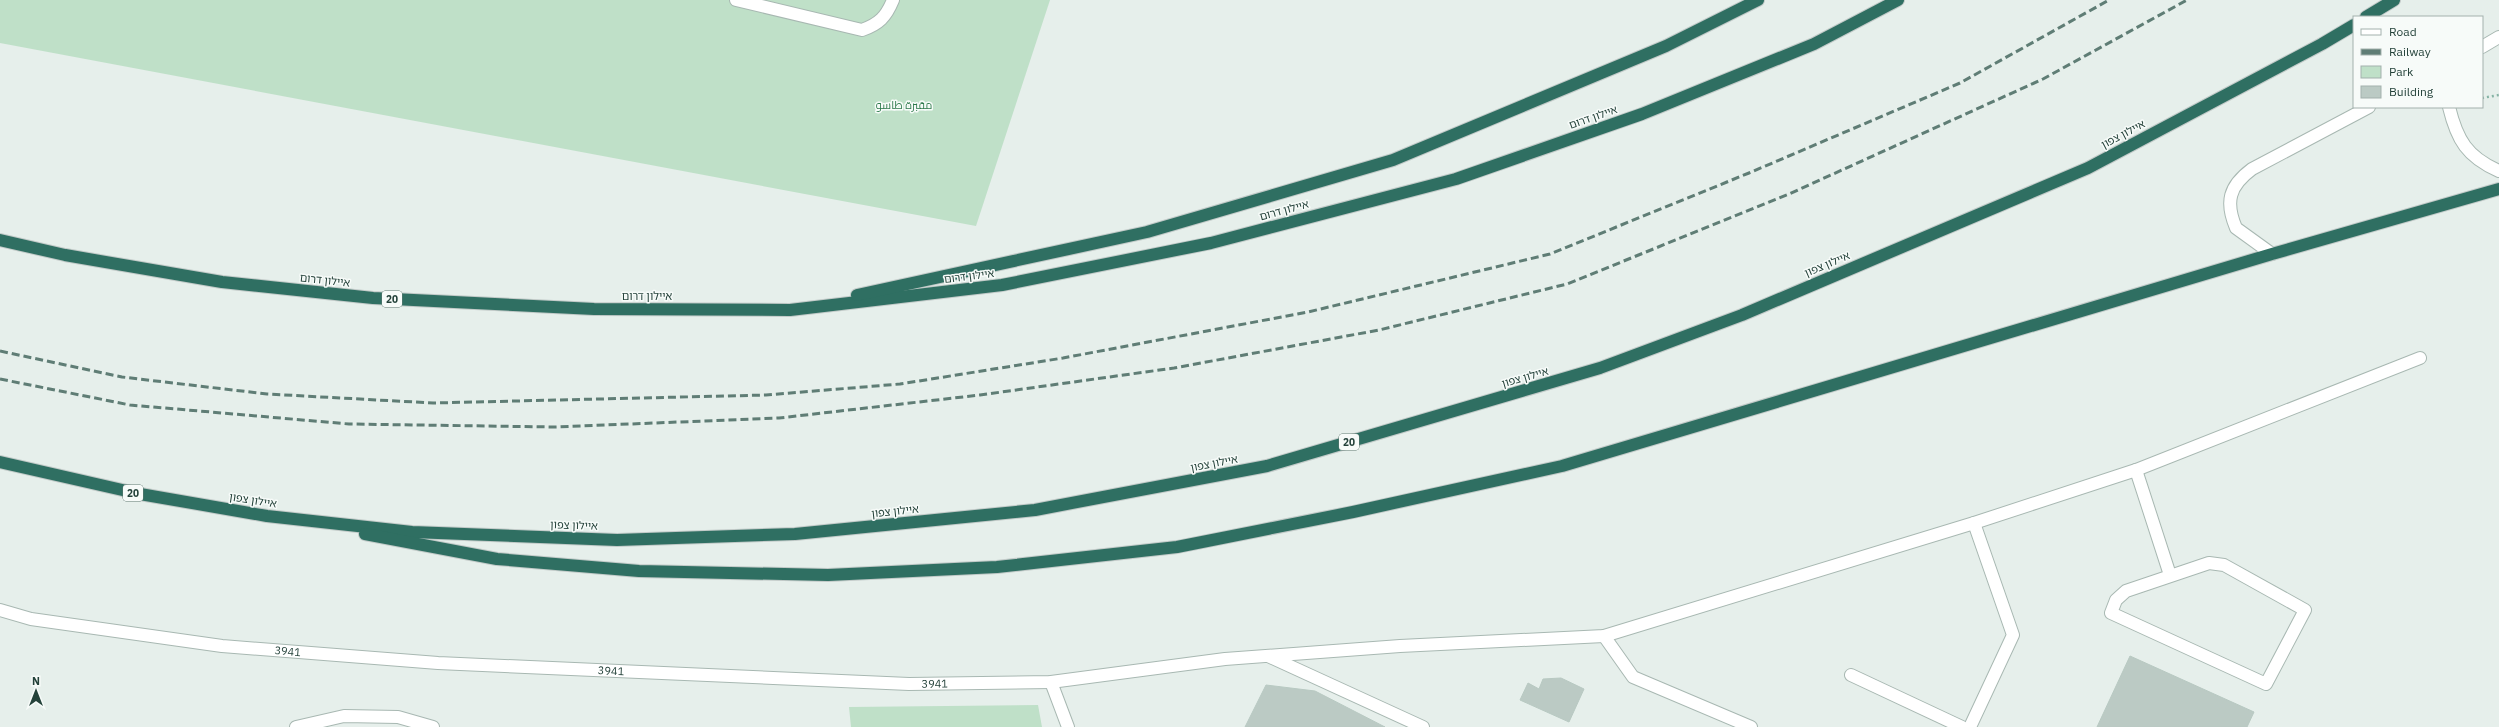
<svg xmlns="http://www.w3.org/2000/svg" width="2499" height="727" font-family="'IBM Plex Sans',Cairo,'Noto Sans Hebrew',sans-serif">
  <rect width="100%" height="100%" fill="#e6efeb"/>
  <!-- green -->
  <g fill="#bfe0c8">
    <polygon points="0,0 1050,0 976,226 0,43"/>
    <polygon points="1038,705 1042,727 851,727 849,707"/>
  </g>
  <!-- building -->
  <g fill="#bbcac4" stroke="#b8c9c2">
    <polygon points="2130,656 2254,712 2247,727 2097,727"/>
    <polygon points="1561,678 1584,689 1569,722 1520,700 1528,683 1539,689 1543,679"/>
    <polygon points="1266,685 1315,691 1385,727 1245,727"/>
  </g>
  <g fill="none" stroke-linecap="round" stroke-linejoin="round">
    <!-- minor casing -->
    <g stroke="#a8b8b2" stroke-width="14">
      <g id="minor">
        <path d="M736,0l126,30c17,-6 24,-13 31,-30"/>
        <polyline points="2482,47 2499,37"/>
        <path d="M2449,107c8,33 18,50 50,64"/>
        <path d="M2272,254l-36,-26c-11,-26 -7,-42 16,-59l117,-62"/>
        <polyline points="2136,470 2170,575"/>
        <polygon points="2209,563 2224,565 2305,610 2266,684 2111,613 2116,600 2126,591"/>
        <path id="s1" d="M0,610l31,9 191,27 216,17 471,21 142,-2 174,-23 175,-13 204,-10 370,-113 162,-53 284,-112"/>
        <polyline points="1604,636 1633,677 1751,727"/>
        <polyline points="1268,656 1423,727"/>
        <polyline points="1851,675 1962,727"/>
        <polyline points="1051,682 1068,727"/>
        <polyline points="296,727 344,716 398,717 433,727"/>
        <polyline points="1970,727 2013,635 1974,523"/>
      </g>
    </g>
    <!-- highway casing -->
    <g stroke="#c2cac8" stroke-width="14">
      <g id="highway">
        <polyline points="2366,17 2394,0"/>
        <polyline points="0,240 65,255 222,282 373,298 594,309 790,310 1002,285 1211,243 1456,179 1642,114 1814,44 1898,0"/>
        <polyline points="857,295 1147,232 1393,160 1666,46 1758,0"/>
        <polyline points="0,462 140,494 267,516 412,532 617,540 795,534 1035,510 1267,466 1600,368 1742,315 2088,168 2322,44 2354,25"/>
        <polyline points="365,534 497,559 639,571 828,575 997,567 1177,547 1353,512 1562,466 2272,254 2499,189"/>
      </g>
    </g>
    <!-- path -->
    <polyline stroke="#86b3a5" stroke-width="2.5" stroke-dasharray="2 3" stroke-linecap="butt" points="2482,98 2499,95"/>
    <!-- minor -->
    <use href="#minor" stroke="#fff" stroke-width="12"/>
    <!-- highway -->
    <use href="#highway" stroke="#2f6f62" stroke-width="12"/>
    <!-- rail -->
    <g stroke="#5f7d75" stroke-width="3" stroke-dasharray="8 4" stroke-linecap="butt">
      <polyline points="0,351 122,377 267,394 433,403 766,395 900,384 1063,358 1308,312 1550,254 1749,173 1960,83 2109,0"/>
      <polyline points="0,379 130,405 349,424 555,427 779,418 980,395 1174,368 1379,330 1567,284 1789,194 2043,79 2187,0"/>
    </g>
  </g>
  <g text-anchor="middle" dominant-baseline="central" stroke-width="3" stroke-linejoin="round" paint-order="stroke">
    <!-- shield labels -->
    <g fill="#f7fbf9" stroke="#637a73" stroke-width="1">
      <rect x="382" y="291" width="20" height="16" rx="3"/>
      <rect x="1339" y="434" width="20" height="16" rx="3"/>
      <rect x="123" y="485" width="20" height="16" rx="3"/>
    </g>
    <g font-size="10" font-weight="bold" fill="#24423a">
      <text x="392" y="299">20</text>
      <text x="1349" y="442">20</text>
      <text x="133" y="493">20</text>
    </g>
    <!-- park labels -->
    <g font-size="11" fill="#2d7a4b" stroke="#f7fbf9">
      <text x="904" y="105">مقبرة طاسو</text>
    </g>
    <!-- street labels -->
    <g font-size="11" fill="#24423a" stroke="#f7fbf9">
      <text transform="translate(1593 117) rotate(-19)">איילון דרום</text>
      <text transform="translate(2123 134) rotate(-28)">איילון צפון</text>
      <text transform="translate(1284 210) rotate(-15)">איילון דרום</text>
      <text transform="translate(1827 264) rotate(-23)">איילון צפון</text>
      <text transform="translate(969 276) rotate(-7)">איילון דרום</text>
      <text transform="translate(325 280) rotate(6)">איילון דרום</text>
      <text x="647" y="296">איילון דרום</text>
      <text transform="translate(1525 377) rotate(-16)">איילון צפון</text>
      <text transform="translate(1214 463) rotate(-11)">איילון צפון</text>
      <text transform="translate(253 500) rotate(9)">איילון צפון</text>
      <text transform="translate(895 511) rotate(-6)">איילון צפון</text>
      <text transform="translate(574 525) rotate(2)">איילון צפון</text>
      <text stroke="none"><textPath href="#s1" startOffset="291">3941</textPath></text>
      <text stroke="none"><textPath href="#s1" startOffset="615">3941</textPath></text>
      <text stroke="none"><textPath href="#s1" startOffset="939">3941</textPath></text>
    </g>
  </g>
  <!-- legend -->
  <rect x="2353" y="16" width="130" height="92" fill="#f7fbf9" stroke="#a3b1ad"/>
  <rect x="2361" y="29" width="20" height="6" fill="#ffffff" stroke="#a3b1ad"/>
  <text x="2389" y="36" font-size="12" fill="#24423a">Road</text>
  <rect x="2361" y="49" width="20" height="6" fill="#5f7d75" stroke="#a3b1ad"/>
  <text x="2389" y="56" font-size="12" fill="#24423a">Railway</text>
  <rect x="2361" y="66" width="20" height="12" fill="#bfe0c8" stroke="#a3b1ad"/>
  <text x="2389" y="76" font-size="12" fill="#24423a">Park</text>
  <rect x="2361" y="86" width="20" height="12" fill="#bbcac4" stroke="#a3b1ad"/>
  <text x="2389" y="96" font-size="12" fill="#24423a">Building</text>
  <!-- north arrow -->
  <g transform="translate(36 691)" stroke="#f7fbf9" stroke-width="3" paint-order="stroke">
  <path d="M0-3L7 15L0 10L-7 15Z" fill="#24423a"/>
  <text y="-6" font-size="11" font-weight="bold" text-anchor="middle" fill="#24423a">N</text>
  </g>
</svg>
